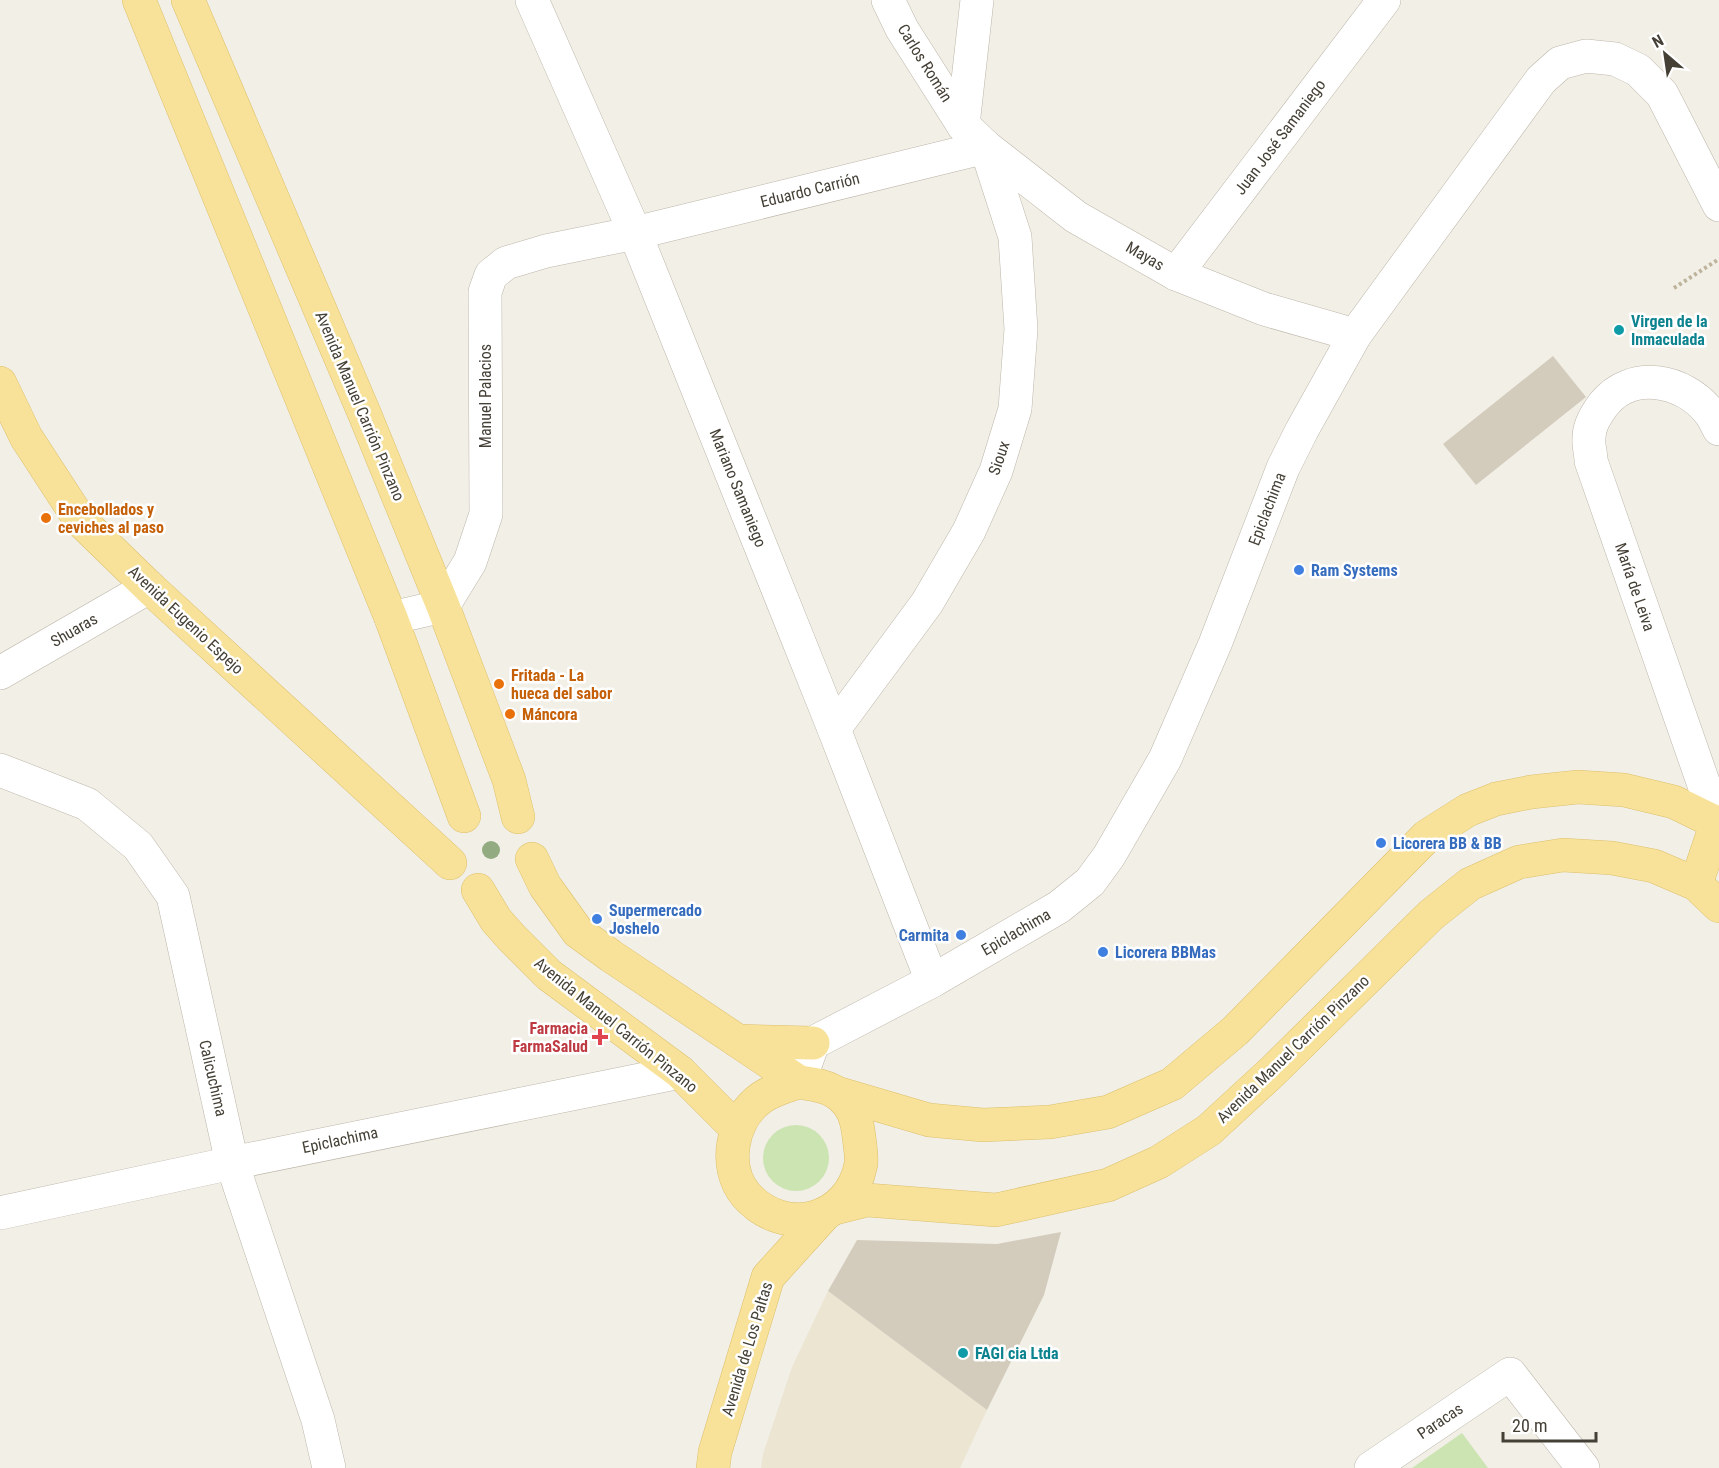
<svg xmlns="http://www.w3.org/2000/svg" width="1719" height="1468" font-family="'Roboto Condensed',sans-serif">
  <rect width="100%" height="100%" fill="#f2efe7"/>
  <!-- education -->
  <polygon fill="#ebe5d2" points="828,1291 987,1410 960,1468 761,1468 763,1454 792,1367"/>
  <!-- green -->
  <g fill="#cbe4b2">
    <circle cx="796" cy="1158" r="33"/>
    <polygon points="1462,1433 1488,1468 1412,1468"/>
  </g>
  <!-- building -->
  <g fill="#d3ccbd">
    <polygon points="1553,356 1586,397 1476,485 1443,444"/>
    <polygon points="1061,1232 1044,1295 987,1410 828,1291 857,1240 997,1244"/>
  </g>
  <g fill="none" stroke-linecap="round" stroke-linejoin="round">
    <!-- minor casing -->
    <g stroke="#bdb7aa" stroke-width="34">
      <g id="minor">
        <polyline points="532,0 635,233 834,729 932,981"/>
        <polyline points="888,0 902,29 963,125 986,147 1076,217 1176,274 1264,309 1355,335"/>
        <polyline points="963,125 977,0"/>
        <polyline points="1176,274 1384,0"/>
        <polyline points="391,618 443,606 470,562 486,514 485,292 491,275 506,263 546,251 635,233 986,147 1015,237 1021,329 1015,409 996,471 969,531 927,603 834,729"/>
        <polyline points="0,673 149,587"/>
        <polyline points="0,770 87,804 138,846 173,896 232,1163 318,1420 329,1468"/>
        <path d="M1717,822l-126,-361c0,-8 -3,-16 -2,-23 0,-13 7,-23 14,-33 28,-36 81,-26 107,8 4,5 6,11 9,16"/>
        <polyline points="799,1082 813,1043 932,981 1059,907 1090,882 1109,856 1165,759 1215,644 1283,468 1302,430 1355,335 1541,80 1560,63 1586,56 1615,59 1638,70 1662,94 1719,205"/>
        <polyline points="0,1213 232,1163 680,1072"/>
        <polyline points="1371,1468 1510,1374 1583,1468"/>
      </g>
    </g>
    <!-- major casing -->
    <g stroke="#dcc06b" stroke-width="34">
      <g id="major">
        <polyline points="139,0 391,618 464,816"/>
        <polyline points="188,0 365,415 443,606 509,780 518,817"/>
        <polyline points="0,383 26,437 80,520 149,587 450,863"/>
        <polyline points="532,859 545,886 578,932 611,956 799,1082"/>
        <polyline points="1696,884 1717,822"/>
        <polyline points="478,890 496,920 511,937 549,975 680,1072 736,1128"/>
        <polyline points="738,1041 813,1043"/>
        <path d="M799,1082c13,2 29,4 39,12 15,11 19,25 21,43 1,9 3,19 2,27 -11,58 -77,74 -115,31 -24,-29 -14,-76 15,-97 11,-8 26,-12 38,-16z"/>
        <polyline points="837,1093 929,1120 983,1125 1050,1122 1108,1112 1172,1084 1235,1031 1427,836 1468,810 1496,799 1531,792 1578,787 1624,790 1674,802 1719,824"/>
        <polyline points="835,1208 867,1200 996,1210 1108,1185 1159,1162 1209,1130 1273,1071 1431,915 1470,884 1519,862 1563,855 1612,858 1654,866 1696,884 1719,906"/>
        <polyline points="713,1468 715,1452 768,1277 825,1214"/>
      </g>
    </g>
    <!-- path -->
    <polyline stroke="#beb49c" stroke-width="4" stroke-dasharray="3 3" stroke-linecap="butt" points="1674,288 1719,259"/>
    <!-- minor -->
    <use href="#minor" stroke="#fff" stroke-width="33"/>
    <!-- major -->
    <use href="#major" stroke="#f8e29a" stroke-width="33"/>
  </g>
  <!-- trees -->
  <circle fill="#92ab81" cx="491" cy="850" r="9"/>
  <!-- markers -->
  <g fill="#0f9aa8" stroke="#fff" stroke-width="2">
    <circle cx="1619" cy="330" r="6"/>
    <circle cx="963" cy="1353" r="6"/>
  </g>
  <g fill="#e8710a" stroke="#fff" stroke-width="2">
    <circle cx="46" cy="518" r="6"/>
    <circle cx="499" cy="684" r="6"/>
    <circle cx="510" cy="714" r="6"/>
  </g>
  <g fill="#3f7fe0" stroke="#fff" stroke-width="2">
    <circle cx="1299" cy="570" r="6"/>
    <circle cx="1381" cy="843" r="6"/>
    <circle cx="597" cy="919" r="6"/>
    <circle cx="961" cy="935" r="6"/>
    <circle cx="1103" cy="952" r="6"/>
  </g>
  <path fill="#e0444e" stroke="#fff" stroke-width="2" d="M597 1028h6v6h6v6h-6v6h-6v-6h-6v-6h6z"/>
  <g text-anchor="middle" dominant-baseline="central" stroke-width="5" stroke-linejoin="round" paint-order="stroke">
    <!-- street labels -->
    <g font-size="16" fill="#454036" stroke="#fff">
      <text transform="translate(925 63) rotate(58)">Carlos Román</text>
      <text transform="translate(1280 137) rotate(-53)">Juan José Samaniego</text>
      <text transform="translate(810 190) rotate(-14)">Eduardo Carrión</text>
      <text transform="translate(1145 256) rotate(30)">Mayas</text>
      <text transform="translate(485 396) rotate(-90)">Manuel Palacios</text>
      <text transform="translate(360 406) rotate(67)">Avenida Manuel Carrión Pinzano</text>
      <text transform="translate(999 458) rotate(-71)">Sioux</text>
      <text transform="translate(738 488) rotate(68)">Mariano Samaniego</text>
      <text transform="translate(1267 509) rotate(-69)">Epiclachima</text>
      <text transform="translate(1635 587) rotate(71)">María de Leiva</text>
      <text transform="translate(186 620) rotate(43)">Avenida Eugenio Espejo</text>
      <text transform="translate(74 630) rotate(-30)">Shuaras</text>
      <text transform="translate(1016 932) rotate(-30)">Epiclachima</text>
      <text transform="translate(616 1025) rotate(39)">Avenida Manuel Carrión Pinzano</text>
      <text transform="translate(1293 1049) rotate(-44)">Avenida Manuel Carrión Pinzano</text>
      <text transform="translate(213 1078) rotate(77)">Calicuchima</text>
      <text transform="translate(340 1140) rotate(-12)">Epiclachima</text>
      <text transform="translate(747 1349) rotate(-73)">Avenida de Los Paltas</text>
      <text transform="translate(1440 1421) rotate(-34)">Paracas</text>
    </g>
    <!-- culture labels -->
    <g font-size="16" font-weight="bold" fill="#0d838f" stroke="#fff" text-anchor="start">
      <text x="1631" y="321">Virgen de la<tspan x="1631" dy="18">Inmaculada</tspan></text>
      <text x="975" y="1353">FAGI cia Ltda</text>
    </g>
    <!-- food labels -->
    <g font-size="16" font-weight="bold" fill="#c56008" stroke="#fff" text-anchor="start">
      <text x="58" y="509">Encebollados y<tspan x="58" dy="18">ceviches al paso</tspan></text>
      <text x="511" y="675">Fritada - La<tspan x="511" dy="18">hueca del sabor</tspan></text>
      <text x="522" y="714">Máncora</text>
    </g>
    <!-- shop labels -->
    <g font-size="16" font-weight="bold" fill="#366cbe" stroke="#fff" text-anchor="start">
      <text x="1311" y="570">Ram Systems</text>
      <text x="1393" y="843">Licorera BB &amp; BB</text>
      <text x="609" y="910">Supermercado<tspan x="609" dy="18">Joshelo</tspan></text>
      <text x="949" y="935" text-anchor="end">Carmita</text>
      <text x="1115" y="952">Licorera BBMas</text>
    </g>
    <!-- health labels -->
    <g font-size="16" font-weight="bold" fill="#be3a42" stroke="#fff" text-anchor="end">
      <text x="588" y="1028">Farmacia<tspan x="588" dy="18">FarmaSalud</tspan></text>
    </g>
  </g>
  <!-- north arrow -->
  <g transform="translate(1665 54) rotate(331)" stroke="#ffffff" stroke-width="4.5" paint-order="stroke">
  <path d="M0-4.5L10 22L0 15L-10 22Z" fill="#454036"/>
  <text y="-9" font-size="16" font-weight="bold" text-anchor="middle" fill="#454036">N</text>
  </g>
  <!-- scale -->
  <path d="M1503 1432v9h93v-9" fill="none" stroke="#454036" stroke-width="3"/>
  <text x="1512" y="1432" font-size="18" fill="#454036" stroke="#ffffff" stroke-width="4.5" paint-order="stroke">20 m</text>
</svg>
